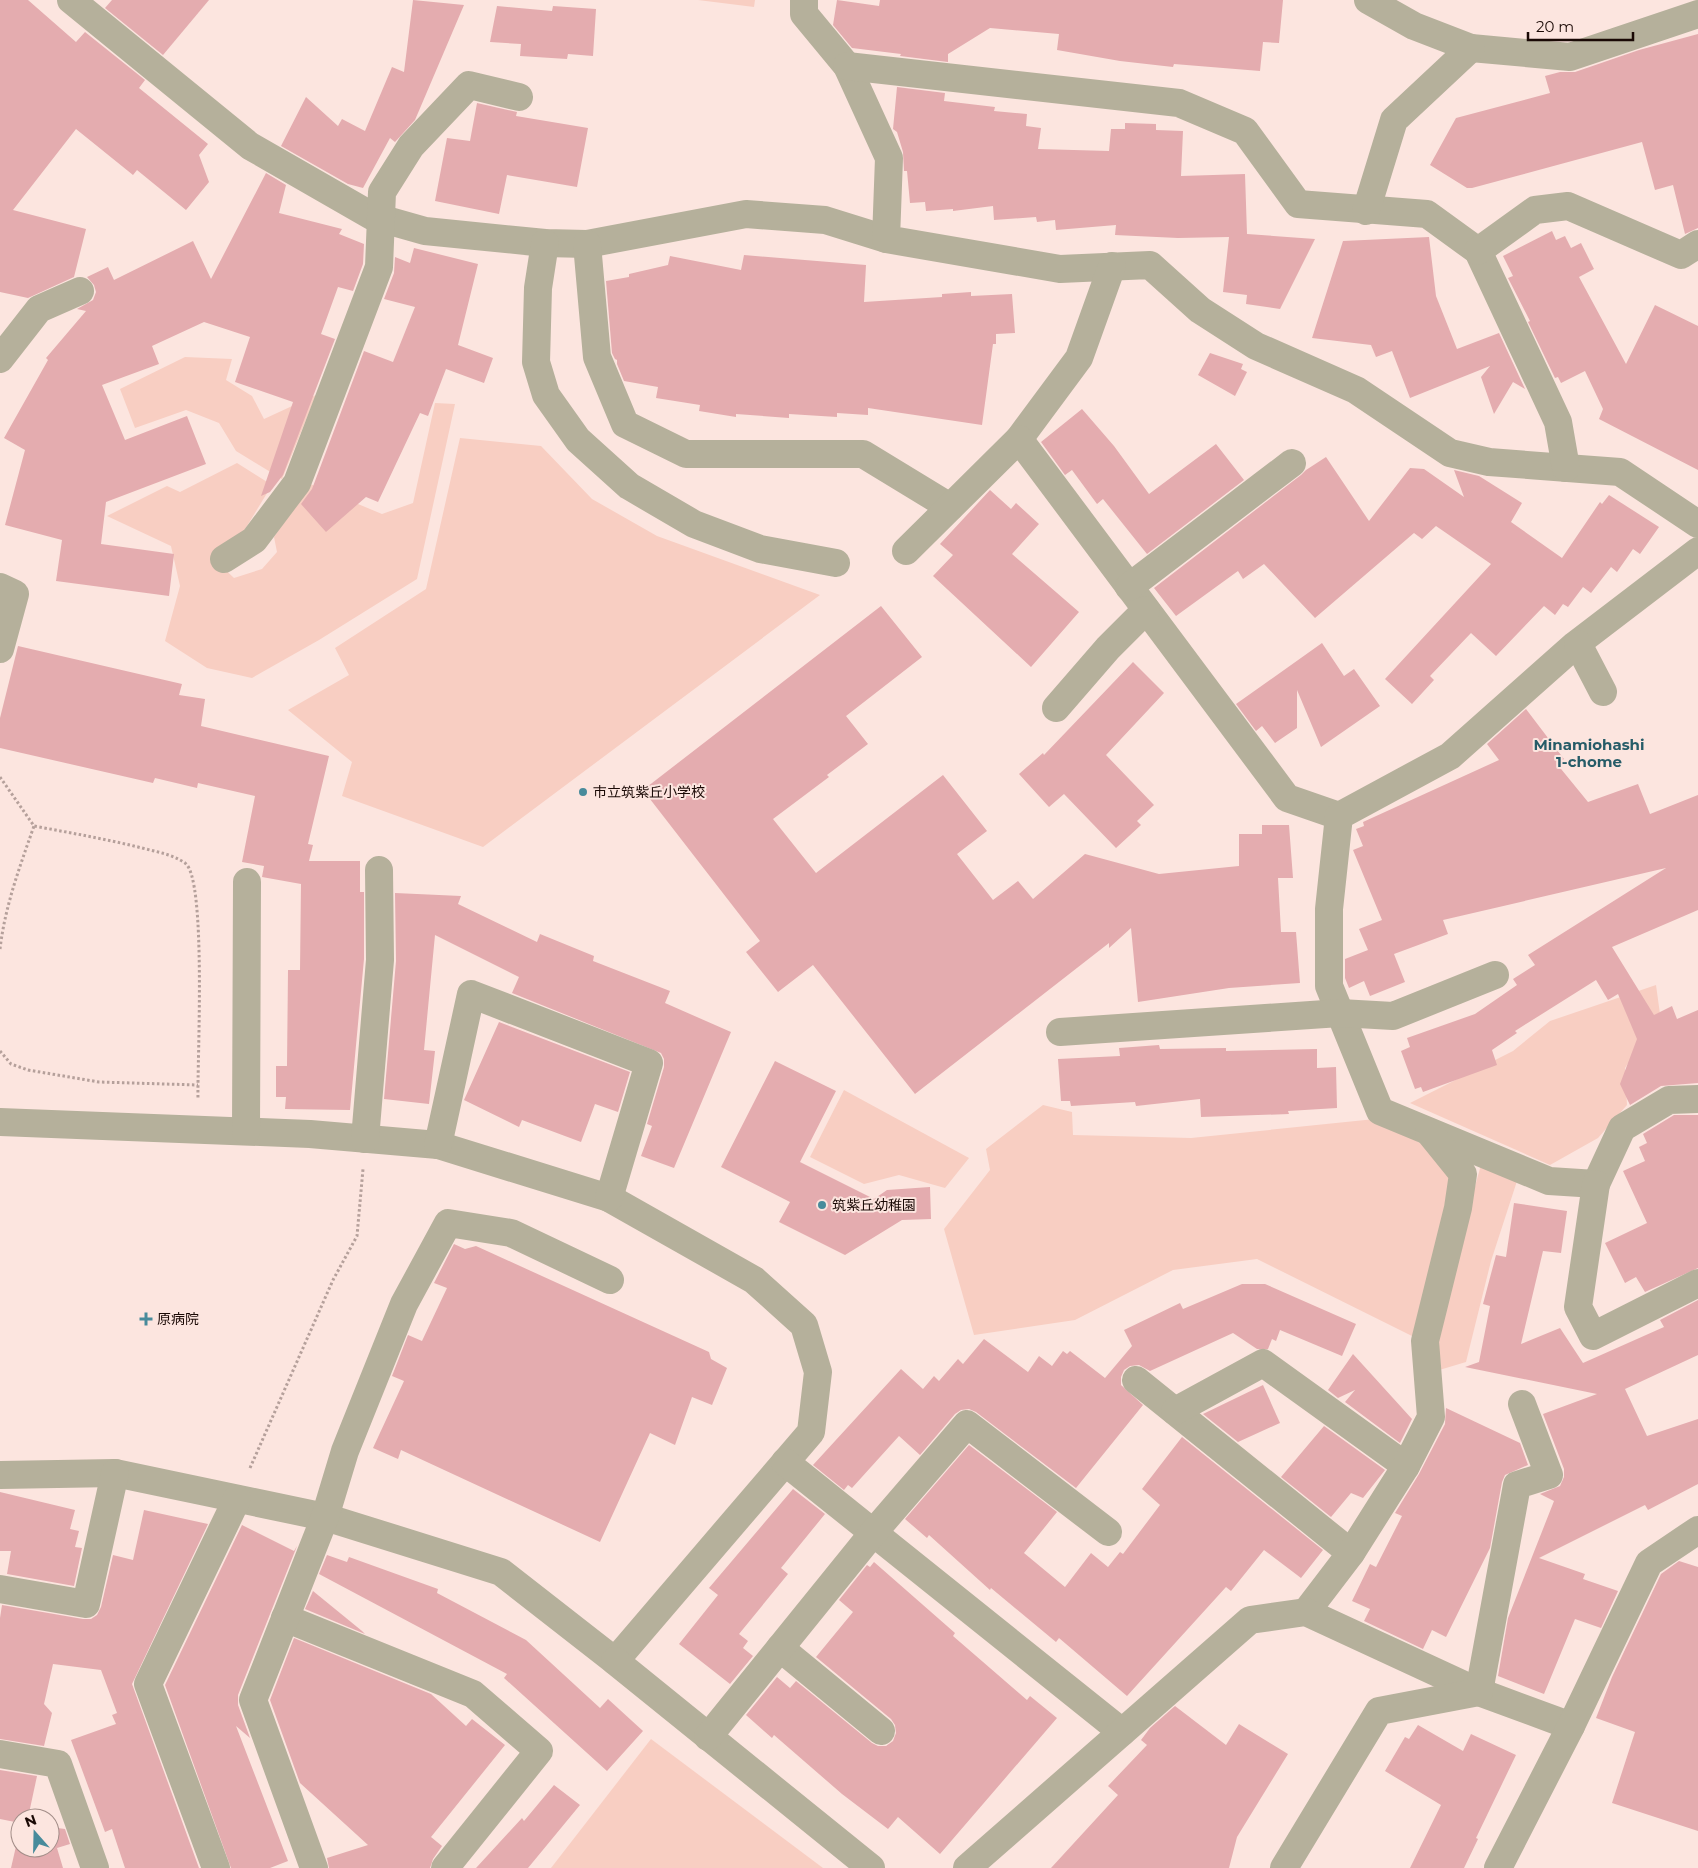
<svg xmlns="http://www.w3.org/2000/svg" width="1698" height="1868" font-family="Montserrat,'Noto Sans JP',sans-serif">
  <rect width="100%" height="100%" fill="#fce5df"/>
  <!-- green -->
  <g fill="#f8cec2">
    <polygon points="698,0 755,0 754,7"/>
    <polygon points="185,357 232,359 226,380 252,396 264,419 316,395 282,479 236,451 219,423 186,410 135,428 120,389"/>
    <polygon points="435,403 455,404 417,579 319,640 252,678 207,668 165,641 180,586 171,546 107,516 167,486 180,492 237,463 272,485 239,539 213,558 234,578 262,569 277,552 274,537 310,484 382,514 413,503"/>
    <polygon points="460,438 541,446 592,499 657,536 820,595 483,847 342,796 352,762 288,710 349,675 335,648 426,589"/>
    <polygon points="1656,985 1660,1014 1625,1068 1627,1105 1598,1138 1550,1165 1410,1103 1513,1051 1550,1021"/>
    <polygon points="844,1090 969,1158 945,1188 899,1175 864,1184 810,1157"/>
    <polygon points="1043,1105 1072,1112 1073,1135 1191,1138 1375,1119 1439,1153 1453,1182 1416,1338 1257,1259 1173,1270 1075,1320 974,1335 944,1229 990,1170 986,1149"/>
    <polygon points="1481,1165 1517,1181 1491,1261 1466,1362 1436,1371 1432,1340"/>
    <polygon points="651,1739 823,1868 551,1868"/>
  </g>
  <!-- building -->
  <g fill="#e4acaf">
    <polygon points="0,0 28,0 76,42 85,32 145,80 139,88 208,144 199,155 209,182 186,210 137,170 133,175 76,129 13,210 86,229 74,277 28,298 0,292"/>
    <polygon points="112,0 209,0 163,55 105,8"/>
    <polygon points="413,0 464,5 415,120 395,142 390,138 363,188 348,184 281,146 306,97 338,126 342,119 365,131 392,67 404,72"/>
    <polygon points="837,0 879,6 880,0 1283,0 1279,43 1263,42 1260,71 1174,64 1173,67 1120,61 1057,50 1059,34 990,28 948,54 948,62 900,56 901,54 852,48 833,25"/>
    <polygon points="497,6 552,11 553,6 596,9 593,56 568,54 567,59 520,56 521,44 490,42"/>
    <polygon points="1698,34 1698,228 1685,234 1673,185 1655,190 1642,142 1472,188 1467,188 1430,165 1456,118 1550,93 1545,76 1560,72 1575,72 1639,50"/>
    <polygon points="897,87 945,93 944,101 995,107 994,111 1027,114 1026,126 1041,128 1038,149 1109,151 1111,129 1125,129 1125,123 1156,124 1156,130 1183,131 1181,176 1245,174 1247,234 1315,239 1280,309 1246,304 1247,295 1223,292 1229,237 1178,238 1115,235 1116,225 1056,230 1055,220 1037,222 1036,217 994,220 993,206 953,211 953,209 926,211 925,202 910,203 907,171 904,171 903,152 897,132 893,129"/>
    <polygon points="477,103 517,112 516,116 588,128 577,187 507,175 499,214 435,201 447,138 470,141"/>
    <polygon points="266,173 286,185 279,213 342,229 339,234 364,244 363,264 353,291 338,287 321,334 335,339 283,475 270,492 261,496 293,402 235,382 250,337 204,322 152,346 159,364 102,385 125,440 187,416 206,464 106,502 101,544 174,554 169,596 56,581 62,540 5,525 25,450 4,438 48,360 46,358 86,311 77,309 93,300 96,292 94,285 87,277 108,267 114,280 193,241 211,279"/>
    <polygon points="1552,231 1556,240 1565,236 1571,248 1581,243 1594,269 1579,277 1626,364 1655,305 1698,326 1698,470 1599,419 1603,409 1585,371 1561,383 1558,377 1555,378 1528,322 1530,321 1508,278 1513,276 1503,256"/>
    <polygon points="1429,237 1436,296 1457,349 1499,333 1525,389 1513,382 1494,414 1481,377 1490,366 1410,398 1392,351 1376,357 1371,345 1312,338 1343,241"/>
    <polygon points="414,248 478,264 458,345 493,358 484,383 446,369 428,416 420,413 378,502 366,497 326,532 301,504 312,489 364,351 393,362 415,307 384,299 394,273 395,257 410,263"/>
    <polygon points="744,255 866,265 864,302 942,297 942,294 971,292 971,296 1012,294 1015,333 996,334 996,344 993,344 982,425 868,408 868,415 837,413 837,417 789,414 789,418 736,414 736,417 699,411 700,405 656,398 658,387 624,381 617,364 617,360 615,359 612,353 606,281 629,277 629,274 668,265 670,256 741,270"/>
    <polygon points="1210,353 1243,364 1241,369 1247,372 1235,396 1198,375"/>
    <polygon points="1082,409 1114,446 1149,494 1216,444 1244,480 1147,554 1103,499 1097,504 1072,470 1065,475 1041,442"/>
    <polygon points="1326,457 1369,521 1410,468 1424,469 1464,497 1454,470 1479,476 1522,503 1511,522 1562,558 1600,502 1602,504 1609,495 1659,527 1640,554 1633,549 1617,572 1611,567 1591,593 1583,587 1568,607 1563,604 1555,615 1544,606 1496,656 1471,633 1430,676 1434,680 1412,704 1385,679 1491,564 1436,526 1422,539 1414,533 1315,618 1264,564 1243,579 1238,571 1176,616 1154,588 1301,475 1306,470"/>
    <polygon points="990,490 1011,509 1016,503 1039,524 1012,554 1079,612 1031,667 933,576 953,555 940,544"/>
    <polygon points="881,606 922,657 846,716 868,744 827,775 829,777 773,819 816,873 943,775 987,831 957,854 993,900 1018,881 1033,899 1085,854 1159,874 1239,866 1239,834 1262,834 1262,825 1289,825 1293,878 1278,878 1281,932 1296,932 1300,983 1229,988 1138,1002 1131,928 1109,948 1109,943 915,1094 813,965 778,992 746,952 760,941 643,790"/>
    <polygon points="1322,643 1344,676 1354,669 1380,706 1321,747 1297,690 1297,728 1275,743 1262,726 1256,731 1236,704"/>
    <polygon points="18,646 182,684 179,695 205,699 201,726 329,756 308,844 313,845 309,861 360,861 360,892 364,892 364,959 350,1110 285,1109 286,1097 276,1097 276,1066 287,1066 288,970 300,970 301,884 262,877 264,866 242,862 255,796 198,783 197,788 155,778 153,783 0,748 0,718"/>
    <polygon points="1133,662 1164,693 1106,755 1154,805 1137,821 1141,825 1116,848 1064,794 1049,807 1019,774 1043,753 1044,755"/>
    <polygon points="1526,709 1564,759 1557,764 1588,802 1638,784 1650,814 1698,795 1698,910 1612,947 1654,1015 1672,1006 1677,1019 1698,1010 1698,1083 1661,1086 1630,1105 1620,1084 1637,1039 1618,994 1608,1000 1596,980 1515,1031 1517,1033 1492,1050 1497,1065 1423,1092 1421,1087 1415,1089 1401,1051 1410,1047 1407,1038 1475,1014 1517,985 1513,979 1535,965 1528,955 1666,868 1443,920 1448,934 1394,954 1405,982 1370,996 1364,981 1349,988 1345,978 1345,959 1368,950 1359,929 1382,920 1353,850 1363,846 1356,829 1364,826 1363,822 1499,760 1487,744"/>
    <polygon points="395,893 461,896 458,904 537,942 540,934 594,956 593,961 670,991 665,1003 731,1032 674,1168 641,1156 652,1126 647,1124 664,1067 664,1059 661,1053 512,993 519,977 435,935 424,1050 435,1051 429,1104 384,1099 396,961"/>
    <polygon points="499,1022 630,1072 618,1112 595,1104 581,1142 522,1120 519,1127 464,1100"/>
    <polygon points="1159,1045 1160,1049 1226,1048 1226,1051 1317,1049 1317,1068 1336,1067 1337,1108 1288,1111 1289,1114 1201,1117 1200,1099 1136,1106 1135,1102 1071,1106 1070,1101 1061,1101 1058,1059 1120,1056 1119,1048"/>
    <polygon points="775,1061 836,1091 800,1162 874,1199 887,1190 930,1187 931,1219 902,1220 845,1255 779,1222 790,1202 721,1167"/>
    <polygon points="1674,1115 1698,1115 1698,1268 1645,1292 1636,1277 1625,1283 1605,1243 1647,1223 1623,1171 1645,1161 1639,1147 1647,1143 1643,1134"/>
    <polygon points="1514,1203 1567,1211 1561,1253 1543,1251 1521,1344 1560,1328 1583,1363 1664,1327 1660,1320 1698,1300 1698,1355 1625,1389 1647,1436 1698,1419 1698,1484 1648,1510 1645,1505 1539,1558 1585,1574 1583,1579 1618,1591 1601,1628 1575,1619 1544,1694 1498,1676 1508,1618 1554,1501 1540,1494 1560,1486 1564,1477 1564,1469 1543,1414 1597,1394 1465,1367 1479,1362 1490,1306 1483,1304 1496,1255 1506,1257"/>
    <polygon points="454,1244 465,1249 476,1246 709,1352 711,1359 727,1368 712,1405 692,1397 675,1445 650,1433 600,1542 401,1450 398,1459 373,1448 404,1381 392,1376 408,1335 422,1341 447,1288 434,1283"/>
    <polygon points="1242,1284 1265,1284 1356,1324 1342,1356 1280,1330 1276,1341 1272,1339 1268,1349 1257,1349 1233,1333 1150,1371 1139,1365 1130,1366 1124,1370 1121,1377 1121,1385 1143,1405 1076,1488 976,1412 969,1409 961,1410 955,1414 920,1455 899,1436 852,1488 848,1485 844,1490 813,1465 901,1369 923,1389 934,1376 939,1381 958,1359 963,1364 984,1339 1028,1372 1039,1356 1052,1366 1063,1351 1067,1354 1070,1351 1105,1378 1132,1346 1124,1330 1180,1303 1183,1309"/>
    <polygon points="1353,1354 1412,1419 1400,1443 1345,1402 1355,1390 1338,1398 1328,1390"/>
    <polygon points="1263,1385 1280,1423 1238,1442 1203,1414"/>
    <polygon points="1446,1408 1520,1443 1528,1465 1505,1475 1502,1482 1490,1548 1446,1637 1432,1630 1423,1649 1364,1621 1370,1609 1352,1601 1370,1564 1376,1567 1402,1516 1395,1513 1419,1474 1445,1424"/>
    <polygon points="1324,1426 1385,1470 1363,1498 1351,1493 1331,1517 1281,1477"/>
    <polygon points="1182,1437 1323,1550 1301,1578 1264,1550 1231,1591 1226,1587 1127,1696 1059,1638 1056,1642 991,1588 990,1590 929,1535 927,1538 905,1519 969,1445 1057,1512 1024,1553 1065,1587 1091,1553 1108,1567 1120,1552 1123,1554 1160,1505 1142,1489"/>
    <polygon points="793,1489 825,1514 781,1568 788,1574 739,1634 748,1641 743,1648 753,1656 730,1684 679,1644 718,1595 709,1588"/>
    <polygon points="0,1492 75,1510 70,1529 79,1531 75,1547 82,1548 74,1586 7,1574 11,1551 0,1551"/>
    <polygon points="144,1510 208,1524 132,1684 199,1868 125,1868 112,1829 105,1832 71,1740 116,1724 112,1715 117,1713 101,1670 53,1664 44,1704 52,1713 44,1746 0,1739 0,1618 2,1605 83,1619 91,1619 97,1615 101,1607 113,1555 133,1560"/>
    <polygon points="242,1525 294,1551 297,1546 238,1695 238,1705 250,1738 236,1726 288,1861 270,1868 231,1868 165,1685"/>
    <polygon points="327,1555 347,1562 349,1557 438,1589 437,1593 526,1640 600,1708 608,1699 643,1731 607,1771 504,1678 507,1674 319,1574"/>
    <polygon points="1679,1561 1698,1567 1698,1831 1612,1803 1635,1732 1596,1718 1612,1677 1661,1574"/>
    <polygon points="874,1562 955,1633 953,1636 1027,1700 1030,1696 1057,1718 940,1854 898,1817 888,1829 842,1794 774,1735 772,1738 746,1715 777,1677 790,1688 796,1681 872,1743 878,1746 886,1746 893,1741 896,1733 895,1725 891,1719 816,1657 853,1612 839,1600 867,1565 870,1567"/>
    <polygon points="313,1591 362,1631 365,1634 305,1609"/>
    <polygon points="294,1638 431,1694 466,1726 472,1719 505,1745 431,1837 442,1846 433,1859 430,1868 329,1868 327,1858 368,1845 300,1783 270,1700"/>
    <polygon points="1175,1706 1226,1745 1239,1724 1288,1754 1237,1837 1229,1868 1051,1868 1118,1795 1108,1786 1147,1745 1141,1740 1150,1728"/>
    <polygon points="1418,1725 1463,1751 1471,1734 1516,1755 1476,1838 1478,1839 1464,1868 1410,1868 1441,1805 1385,1771 1405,1737 1409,1739"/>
    <polygon points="0,1770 37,1776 28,1818 20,1818 20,1823 0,1819"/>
    <polygon points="554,1785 580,1805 528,1868 476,1868 522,1818 524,1821"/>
    <polygon points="50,1827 65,1829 70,1844 57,1848 63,1868 11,1868 20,1829 20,1848 50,1848"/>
  </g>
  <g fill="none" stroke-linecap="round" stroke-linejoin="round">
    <!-- path -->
    <g stroke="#b5a09b" stroke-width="3" stroke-dasharray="2.5 2.5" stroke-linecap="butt">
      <path d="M0,777l34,49c37,7 72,13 108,22 15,4 30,6 43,15 22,15 12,202 13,236"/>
      <path d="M0,949c5,-43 20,-83 34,-123"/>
      <polyline points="0,1051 11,1064 28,1070 99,1082 198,1085"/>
      <polyline points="250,1468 333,1280 357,1236 363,1169"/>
    </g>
    <!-- minor -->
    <g stroke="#b5b09b" stroke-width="28">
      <polyline points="71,0 250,146 372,216 425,231 545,243 587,244 746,214 825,220 886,239"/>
      <polyline points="804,0 804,14 847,66 889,158 886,239 1060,269 1150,265 1200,310 1256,346 1356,390 1450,453 1489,462 1620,472 1698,524"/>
      <polyline points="1471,48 1570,57 1698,14"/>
      <polyline points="847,66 1179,103 1245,131 1298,204 1427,214 1478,251 1558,422 1566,468"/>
      <polyline points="1366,211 1394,120 1471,48 1414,26 1368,0"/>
      <polyline points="545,243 538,288 536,362 546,395 578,440 629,486 694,524 760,549 836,563"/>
      <polyline points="587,244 597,357 625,424 686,454 863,454 950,507"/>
      <polyline points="1478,251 1535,210 1568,206 1681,255 1698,244"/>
      <polyline points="0,359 39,309 80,291"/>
      <polyline points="1019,439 1079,358 1112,266"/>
      <polyline points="906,551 1019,439 1287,798 1339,816"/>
      <polyline points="1698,551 1575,645 1450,756 1339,816 1329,909 1329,986 1380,1111 1549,1181 1596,1184 1622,1128 1669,1100 1698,1099"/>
      <polyline points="224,559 254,540 297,483 379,267 382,192 411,146 469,85 519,97"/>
      <polyline points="0,587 15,594 0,649"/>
      <polyline points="1129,587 1292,463"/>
      <polyline points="1578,644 1603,692"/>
      <polyline points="1056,708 1108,648 1146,610"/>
      <polyline points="1060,1032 1340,1013 1393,1016 1495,975"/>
      <polyline points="0,1122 310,1134 438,1145 609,1198 754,1280 804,1325 818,1372 811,1432 615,1661 501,1572 325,1517 115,1473 0,1475"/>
      <polyline points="246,1131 247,882"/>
      <polyline points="365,1139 380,960 379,870"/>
      <polyline points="438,1145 471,994 649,1063 609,1198"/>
      <polyline points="1596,1184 1578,1307 1593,1336 1698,1283"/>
      <polyline points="1136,1380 1351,1553"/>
      <polyline points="1175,1411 1263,1363 1406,1466"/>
      <polyline points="785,1462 1122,1732"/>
      <polyline points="0,1589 86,1604 115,1473"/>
      <polyline points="1306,1612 1351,1553 1406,1466 1431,1417 1425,1341 1458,1208 1463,1174 1429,1132"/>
      <polyline points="285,1618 473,1694 539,1751 445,1868"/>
      <polyline points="780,1648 881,1731"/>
      <polyline points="615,1661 871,1868"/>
      <polyline points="708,1737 873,1533 967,1424 1108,1532"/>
      <polyline points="0,1754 58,1764 95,1868"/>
      <polyline points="216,1868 148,1684 237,1499"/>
      <polyline points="314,1868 253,1700 325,1517 345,1451 404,1304 448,1223 511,1233 610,1280"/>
      <polyline points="967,1868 1250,1620 1306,1612 1479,1692 1571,1726"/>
      <polyline points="1284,1868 1379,1711 1479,1692 1517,1485 1549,1475 1522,1404"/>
      <polyline points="1498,1868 1571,1726 1649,1563 1698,1530"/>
    </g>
  </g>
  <!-- markers -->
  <g fill="#488b9b" stroke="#fce5df" stroke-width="2">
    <circle cx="583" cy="792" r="5"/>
    <circle cx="822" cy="1205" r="5"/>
    <path d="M143.5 1311.5h5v5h5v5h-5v5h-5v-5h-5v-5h5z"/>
  </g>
  <g text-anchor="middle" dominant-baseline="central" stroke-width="4" stroke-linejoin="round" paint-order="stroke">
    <!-- poi labels -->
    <g font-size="14" fill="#1a0905" stroke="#fce5df" text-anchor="start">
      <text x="593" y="792">市立筑紫丘小学校</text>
      <text x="832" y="1205">筑紫丘幼稚園</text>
      <text x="157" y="1319">原病院</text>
    </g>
    <!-- neighbourhood labels -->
    <g font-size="15" font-weight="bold" fill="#265c68" stroke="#fce5df">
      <text x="1589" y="744">Minamiohashi<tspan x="1589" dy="17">1-chome</tspan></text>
    </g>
  </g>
  <!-- north arrow -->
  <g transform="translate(35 1833) rotate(340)"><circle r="24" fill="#fce5df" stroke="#a28d88"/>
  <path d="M0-4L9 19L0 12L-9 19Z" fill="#488b9b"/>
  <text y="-8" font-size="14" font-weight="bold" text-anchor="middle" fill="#1a0905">N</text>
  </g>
  <!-- scale -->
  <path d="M1528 32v8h105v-8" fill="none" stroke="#1a0905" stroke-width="2.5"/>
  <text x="1536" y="32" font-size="15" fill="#1a0905" stroke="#fce5df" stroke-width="4" paint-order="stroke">20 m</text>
</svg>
